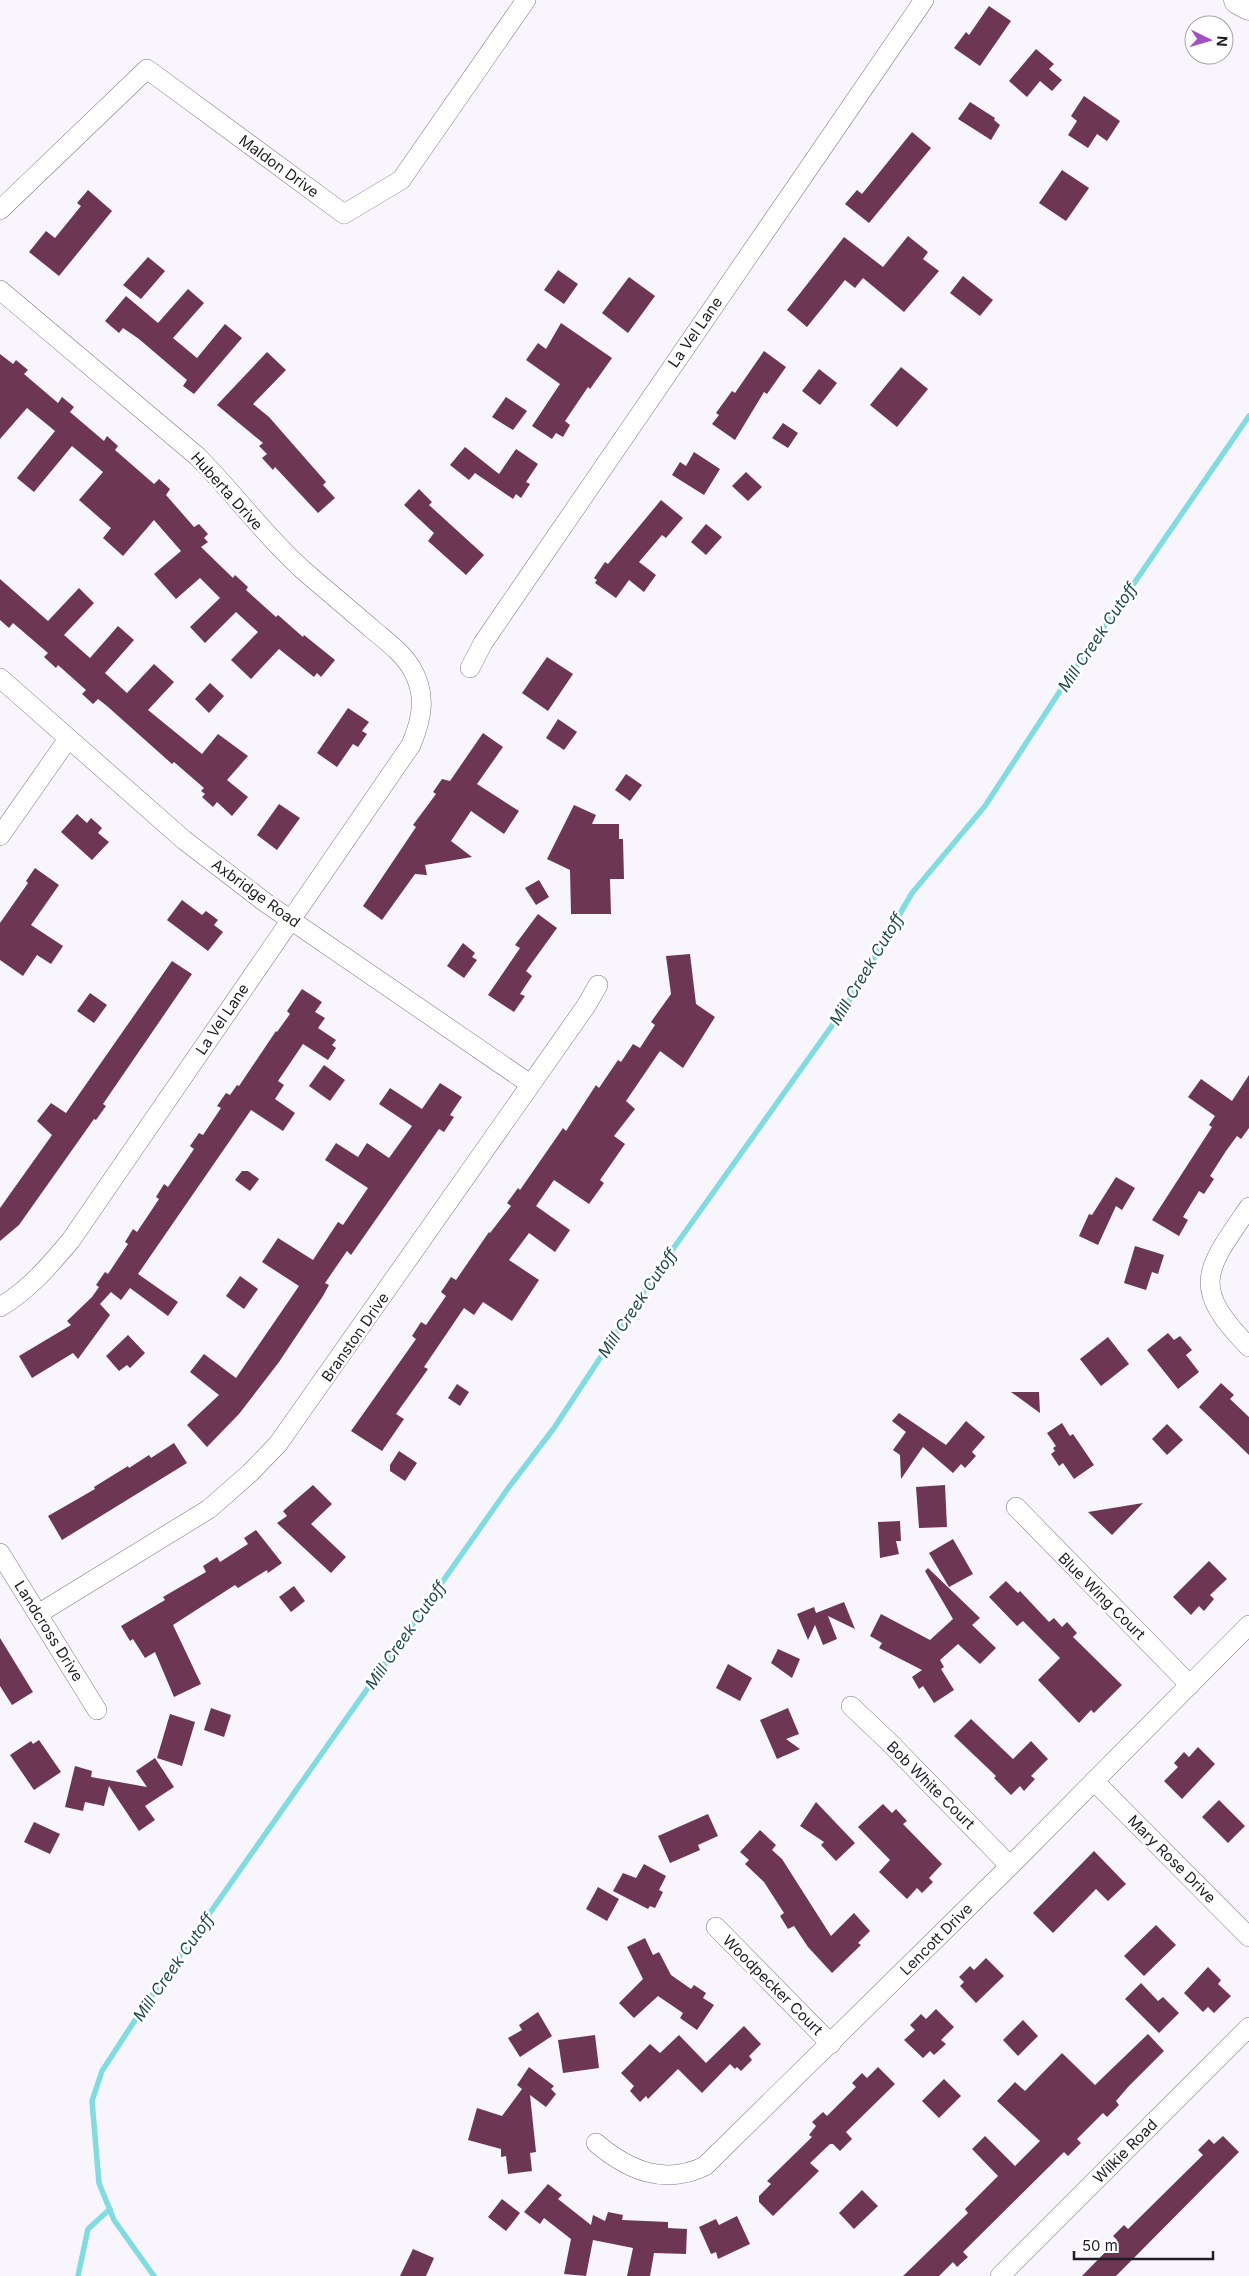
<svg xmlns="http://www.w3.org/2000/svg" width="1249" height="2276" font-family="Inter,sans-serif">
  <rect width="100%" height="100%" fill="#f8f6fc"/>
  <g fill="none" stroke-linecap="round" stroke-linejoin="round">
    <!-- stream -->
    <g stroke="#81dbe0" stroke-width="5.5">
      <polyline points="78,2276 88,2229 110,2209"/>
      <polyline points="154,2276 114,2220 99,2183 92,2101 102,2071 141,2011 509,1487 554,1428 658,1270 846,1006 912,893 985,806 1062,688 1249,416"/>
    </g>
  </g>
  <!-- building -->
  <g fill="#6d3654">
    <polygon points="989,6 1011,21 980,66 954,48 966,32 969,35"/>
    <polygon points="1036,49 1054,64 1049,69 1062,80 1052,91 1040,81 1027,97 1009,81"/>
    <polygon points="1084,96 1120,121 1107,141 1097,134 1088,148 1068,135 1077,121 1071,116"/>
    <polygon points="970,102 995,118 994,120 1000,125 991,140 958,119"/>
    <polygon points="912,132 931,148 869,223 845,204 857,190 862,194"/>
    <polygon points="1062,170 1089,188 1066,221 1039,203"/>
    <polygon points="88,190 112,211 59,276 29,252 46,231 55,238 81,206 77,203"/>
    <polygon points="908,236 928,252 923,259 939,271 904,312 863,278 855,288 845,280 807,327 787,310 844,237 883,267"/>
    <polygon points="148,257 165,271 141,299 123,285"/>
    <polygon points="558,270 578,284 564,304 544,290"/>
    <polygon points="963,276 993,300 980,316 950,293"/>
    <polygon points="629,277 655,296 628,333 602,313"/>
    <polygon points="188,289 204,303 173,338 197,358 225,324 242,338 194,394 183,386 187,380 139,339 123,328 119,333 105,321 126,296 158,323"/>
    <polygon points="561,323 612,358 590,389 588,387 565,421 570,425 563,437 556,433 552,439 532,426 560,384 526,360 538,343 546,349"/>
    <polygon points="764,351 786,367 767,394 764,392 735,440 712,424 719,415 716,413 732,391 735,393"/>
    <polygon points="267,352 286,370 253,404 269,417 326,482 323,485 335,498 318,513 275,467 273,470 262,458 267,454 259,446 263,443 217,405"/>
    <polygon points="0,354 13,364 16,360 28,370 24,374 58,403 62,397 74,407 70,412 104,441 107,436 118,446 115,450 154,484 159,479 170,489 166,495 194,527 199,524 208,534 204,538 208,542 201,547 233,578 235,575 248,587 246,590 276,617 278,615 303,637 304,635 335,660 321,677 317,673 314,677 279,649 251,679 231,660 258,632 236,612 205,643 190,627 220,598 200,578 176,599 168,590 154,574 181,551 154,520 123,556 103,538 111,528 79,500 103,472 72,446 34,492 17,478 55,431 27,408 0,439"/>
    <polygon points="901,367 928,389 897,427 870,405"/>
    <polygon points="819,369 837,383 820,405 802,391"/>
    <polygon points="506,397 527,411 513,430 492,417"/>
    <polygon points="783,423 798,433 788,448 772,438"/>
    <polygon points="465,447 499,474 516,449 538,464 526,482 530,484 521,498 516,494 513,499 475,473 469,480 450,465"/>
    <polygon points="694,452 720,469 704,495 672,475 680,462 686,466"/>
    <polygon points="746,472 762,487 748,501 732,486"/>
    <polygon points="419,489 432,502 429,505 484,555 466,575 428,541 434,533 404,505"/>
    <polygon points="661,500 683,518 666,538 662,535 639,562 656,575 644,592 629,580 616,598 595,583 597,580 594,578 605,562 608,564"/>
    <polygon points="706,524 722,537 706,555 691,542"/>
    <polygon points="0,579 48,621 79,588 94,603 64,635 90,658 118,626 134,640 105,673 127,693 154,664 174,682 148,710 202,754 218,734 248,756 227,780 248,797 232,816 217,802 213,807 202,797 205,794 201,791 204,788 174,762 172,764 107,706 98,699 93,704 82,694 86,690 58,665 56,668 44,657 48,653 13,623 9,628 0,620"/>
    <polygon points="547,657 573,674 548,711 522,693"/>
    <polygon points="210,683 224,696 209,713 195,699"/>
    <polygon points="348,708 369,722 362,731 367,734 358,747 353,744 337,767 317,753"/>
    <polygon points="558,719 577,732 564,750 546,738"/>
    <polygon points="483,733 503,747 477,784 519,811 504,834 471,811 451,841 472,857 425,865 427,875 415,874 382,920 363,906 416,827 413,825 436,794 433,792 442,779 450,781"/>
    <polygon points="626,774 642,785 630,801 615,790"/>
    <polygon points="279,804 300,818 277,850 257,835"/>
    <polygon points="574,805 596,815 592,824 619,824 619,839 623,839 624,879 610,879 611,914 571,914 570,870 547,859"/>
    <polygon points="77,814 87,823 91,818 102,828 98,833 109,842 92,860 61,832"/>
    <polygon points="35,868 59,885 31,925 63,946 51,964 37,955 23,976 0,960 0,923 28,883 26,881"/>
    <polygon points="539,880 549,897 536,905 525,888"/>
    <polygon points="182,900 202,915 206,911 218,920 214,925 223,932 208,951 167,920"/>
    <polygon points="538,914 557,928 526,971 532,976 520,994 525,996 514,1012 488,995 520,948 515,945"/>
    <polygon points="463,943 475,953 472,957 477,960 464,978 447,966"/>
    <polygon points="690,954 696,1004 715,1017 700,1041 683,1068 660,1051 626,1101 635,1109 614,1136 625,1144 600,1180 604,1183 589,1204 554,1180 536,1206 570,1230 555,1252 529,1233 509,1260 539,1280 512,1321 483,1302 474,1315 464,1308 424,1367 428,1369 396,1414 404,1419 382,1451 351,1431 416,1339 412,1336 421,1322 426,1325 446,1296 441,1292 451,1277 456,1280 489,1232 490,1233 511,1206 507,1203 518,1188 520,1190 563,1128 566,1131 596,1085 599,1088 618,1060 621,1062 633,1044 640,1048 655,1025 651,1022 671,994 666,956"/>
    <polygon points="172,961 192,974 103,1104 106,1106 96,1120 94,1119 19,1225 0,1241 0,1208 52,1135 37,1121 51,1103 66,1113"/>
    <polygon points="302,989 322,1002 315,1012 325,1018 318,1028 336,1040 332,1045 336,1048 328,1060 303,1044 278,1081 284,1085 275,1099 295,1113 283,1131 251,1110 138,1274 178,1302 168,1316 130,1288 121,1300 111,1292 100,1304 110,1315 78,1359 73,1353 32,1378 19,1356 71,1325 67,1321 92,1297 99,1287 96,1285 105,1272 108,1274 128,1244 125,1242 133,1229 137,1232 159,1199 156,1197 164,1184 168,1187 194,1149 190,1146 199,1133 203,1135 221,1108 217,1106 226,1093 230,1095 237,1085 239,1086 276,1031 277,1032 290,1014 287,1011"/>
    <polygon points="90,993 107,1005 94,1023 77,1011"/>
    <polygon points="324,1065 345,1080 330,1101 309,1086"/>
    <polygon points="1249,1075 1249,1128 1241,1139 1237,1136 1226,1151 1210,1176 1214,1179 1204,1194 1199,1191 1183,1217 1188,1220 1179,1236 1152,1220 1212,1127 1209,1125 1215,1116 1188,1097 1201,1079 1232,1101"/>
    <polygon points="440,1083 462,1097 450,1115 454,1117 444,1132 439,1129 351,1255 347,1251 325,1283 329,1285 323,1296 279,1362 239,1414 207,1447 187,1425 219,1395 190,1372 204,1354 236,1378 299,1286 262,1262 278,1238 313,1260 338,1222 343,1225 368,1188 325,1160 336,1143 358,1157 367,1143 389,1158 412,1126 379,1104 390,1088 422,1109"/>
    <polygon points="242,1171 248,1171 259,1179 250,1191 235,1180"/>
    <polygon points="1116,1177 1135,1188 1122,1210 1116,1206 1098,1245 1079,1236 1089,1214 1092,1215"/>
    <polygon points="1135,1246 1164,1255 1158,1274 1152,1272 1146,1290 1124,1283"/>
    <polygon points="240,1276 258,1289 244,1309 226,1296"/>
    <polygon points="1168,1333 1174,1340 1180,1336 1192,1350 1186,1355 1199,1372 1178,1389 1147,1350"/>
    <polygon points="128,1335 145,1353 130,1368 127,1365 119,1371 106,1356"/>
    <polygon points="1108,1337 1129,1364 1101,1386 1080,1359"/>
    <polygon points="1221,1383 1234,1395 1230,1399 1249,1417 1249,1455 1199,1407"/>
    <polygon points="457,1384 469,1392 460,1406 448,1398"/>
    <polygon points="1011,1392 1039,1392 1040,1413"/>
    <polygon points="899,1413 946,1445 966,1421 985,1437 972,1452 976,1456 965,1468 961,1464 953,1473 923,1447 901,1479 900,1455 893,1450 906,1432 892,1421"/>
    <polygon points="1062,1423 1070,1436 1073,1434 1094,1465 1074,1479 1063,1463 1059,1466 1051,1454 1055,1451 1053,1448 1056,1446 1047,1433"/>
    <polygon points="1167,1424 1183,1440 1167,1455 1152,1439"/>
    <polygon points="174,1443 187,1463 62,1540 48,1516 95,1489 94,1487 128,1466 129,1468 149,1455 151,1458"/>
    <polygon points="399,1451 417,1463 405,1481 390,1471 390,1465"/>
    <polygon points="313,1485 332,1504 311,1524 346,1557 331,1573 277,1523 287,1516 283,1511"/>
    <polygon points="945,1485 947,1527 919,1528 916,1487"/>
    <polygon points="1143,1503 1112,1535 1088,1512"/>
    <polygon points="900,1521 901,1541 896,1541 899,1554 880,1558 878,1522"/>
    <polygon points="256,1530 282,1563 268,1573 267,1570 238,1588 235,1585 173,1625 201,1684 174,1697 155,1652 145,1658 133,1639 130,1641 121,1626 165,1600 163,1597 206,1572 203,1566 217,1557 220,1562 248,1544 244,1538"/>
    <polygon points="953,1539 973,1574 949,1587 929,1553"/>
    <polygon points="1209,1561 1227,1579 1210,1595 1214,1599 1204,1611 1199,1606 1191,1615 1173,1597"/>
    <polygon points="928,1568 980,1618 972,1625 996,1648 980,1664 958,1644 940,1660 944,1667 941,1669 954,1690 934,1703 923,1686 919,1689 912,1677 922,1670 879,1648 882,1643 870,1636 881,1614 930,1640 953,1619 925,1571"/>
    <polygon points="1006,1581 1018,1593 1020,1591 1049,1622 1054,1618 1062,1627 1067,1622 1077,1633 1073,1637 1122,1685 1094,1713 1091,1710 1079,1723 1038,1680 1060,1658 1023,1621 1017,1626 989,1597"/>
    <polygon points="294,1586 305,1601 291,1612 279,1597"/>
    <polygon points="844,1602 855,1629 828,1616 837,1639 823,1645 815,1625 808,1640 797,1614 814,1607 816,1613"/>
    <polygon points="0,1638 33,1692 12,1705 0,1686"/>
    <polygon points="778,1649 800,1659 792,1678 771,1663"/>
    <polygon points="728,1664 752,1678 740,1701 716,1688"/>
    <polygon points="211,1708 231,1715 224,1737 204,1730"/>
    <polygon points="788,1708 799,1734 786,1739 800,1749 777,1759 760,1720"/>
    <polygon points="170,1714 195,1722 182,1766 157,1758"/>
    <polygon points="971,1719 1013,1759 1031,1741 1048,1759 1031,1776 1035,1779 1024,1791 1020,1786 1011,1795 994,1778 996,1776 954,1736"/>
    <polygon points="39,1740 61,1772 34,1790 10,1755 31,1741 33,1744"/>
    <polygon points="1198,1747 1215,1764 1182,1799 1164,1781 1178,1767 1174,1763 1184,1752 1189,1757"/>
    <polygon points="155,1758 174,1787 145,1806 155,1820 139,1831 109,1786 104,1806 85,1802 83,1811 65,1807 75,1766 92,1771 91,1777 147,1787 136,1771"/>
    <polygon points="1219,1800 1245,1826 1228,1843 1202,1817"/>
    <polygon points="816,1802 855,1843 836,1861 821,1845 824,1842 800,1826"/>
    <polygon points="883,1804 892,1813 896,1809 907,1821 903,1824 942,1864 929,1878 933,1882 922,1893 917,1888 907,1899 879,1872 890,1860 858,1827"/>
    <polygon points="708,1814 718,1836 698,1845 700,1850 670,1863 658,1836"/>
    <polygon points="34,1822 60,1834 50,1854 24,1842"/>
    <polygon points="760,1830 776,1845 772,1850 782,1859 831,1936 854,1913 870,1931 858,1943 861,1945 832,1973 808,1947 794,1926 788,1929 780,1916 784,1913 764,1882 745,1864 749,1860 740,1852"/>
    <polygon points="1094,1851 1126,1884 1108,1901 1096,1889 1053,1933 1033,1913"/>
    <polygon points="644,1864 666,1876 659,1890 663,1892 655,1908 650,1906 648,1909 613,1891 623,1873 636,1878"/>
    <polygon points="598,1887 619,1899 607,1921 586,1909"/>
    <polygon points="1156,1925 1176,1945 1144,1976 1124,1956"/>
    <polygon points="645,1938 653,1955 659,1952 671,1975 691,1989 694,1985 706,1993 703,1998 714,2005 697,2030 680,2018 683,2013 658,1996 634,2018 619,2003 643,1979 627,1947"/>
    <polygon points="986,1958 1004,1976 976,2003 960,1986 964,1982 959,1977 970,1966 974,1970"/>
    <polygon points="1208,1967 1221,1980 1218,1984 1231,1996 1214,2013 1208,2007 1203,2012 1184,1993"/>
    <polygon points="1141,1983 1158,2001 1163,1997 1179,2013 1159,2033 1125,1999"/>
    <polygon points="936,2009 954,2027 941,2040 946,2044 934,2055 930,2051 923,2058 904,2040 915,2030 910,2025 921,2014 926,2019"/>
    <polygon points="538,2012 552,2036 520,2057 508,2038 522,2030 519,2025"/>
    <polygon points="1023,2020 1038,2036 1018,2056 1003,2040"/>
    <polygon points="744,2026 761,2044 749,2056 752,2060 741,2071 737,2067 735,2069 730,2064 702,2093 678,2069 648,2099 646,2096 640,2102 630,2091 634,2086 621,2073 650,2044 660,2053 679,2035 706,2063"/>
    <polygon points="1148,2034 1164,2051 1128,2087 1116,2101 1119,2105 1107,2117 1103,2113 1077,2139 1081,2143 1068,2156 1064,2152 963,2252 968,2257 957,2267 953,2262 939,2276 903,2276 968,2213 965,2209 998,2176 972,2149 985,2136 1015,2166 1040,2141 997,2101 1015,2082 1025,2091 1062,2053 1095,2085"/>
    <polygon points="595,2035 599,2068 563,2073 558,2040"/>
    <polygon points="529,2067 554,2086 551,2089 556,2094 546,2107 530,2095 536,2152 530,2153 532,2171 508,2174 506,2156 501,2157 501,2149 468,2140 477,2108 502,2116 522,2089 517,2085"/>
    <polygon points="878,2067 895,2084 846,2132 852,2139 840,2151 833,2144 830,2144 810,2163 819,2171 773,2216 759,2202 759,2196 771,2184 767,2181 812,2137 809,2135 816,2126 812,2122 823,2112 827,2116 856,2087 852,2083 862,2073 867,2078"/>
    <polygon points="944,2079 961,2096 939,2118 922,2101"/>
    <polygon points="1223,2136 1239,2152 1116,2276 1082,2276 1117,2240 1113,2236 1124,2225 1128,2229 1203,2155 1198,2150 1209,2139 1214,2144"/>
    <polygon points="548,2184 562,2195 558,2199 591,2225 593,2215 605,2221 608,2212 623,2215 622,2220 668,2222 668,2228 687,2229 686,2254 654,2253 650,2276 627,2276 633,2248 593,2240 586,2276 564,2274 571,2239 544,2218 540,2224 524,2212"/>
    <polygon points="862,2190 878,2206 854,2229 839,2213"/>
    <polygon points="502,2199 520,2213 506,2231 488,2217"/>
    <polygon points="737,2216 750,2244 718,2259 716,2252 711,2254 699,2227 716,2219 719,2225"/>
    <polygon points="413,2249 434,2258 426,2276 400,2276"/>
  </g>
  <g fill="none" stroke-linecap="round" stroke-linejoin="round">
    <!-- street casing -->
    <g stroke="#7d748b" stroke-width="20">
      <g id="street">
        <polyline points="0,210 147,69 344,214 401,180 526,0"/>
        <path d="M0,290l197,166c37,37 67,79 106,114 23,20 46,39 69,59 14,12 31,24 40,40 15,26 10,50 -1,76l-340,495c-21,25 -42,50 -71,67"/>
        <polyline points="470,668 483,643 924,0"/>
        <polyline points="0,678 184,840 266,903 530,1084"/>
        <polyline points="0,836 68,739"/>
        <path d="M1249,1207c-43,63 -60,79 0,140"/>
        <polyline points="1016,1507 1190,1685"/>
        <polyline points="0,1553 97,1710"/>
        <polyline points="38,1614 209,1509 250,1473 278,1444 586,1006 598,985"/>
        <polyline points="851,1706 890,1743 1010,1866"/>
        <polyline points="1094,1781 1249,1937"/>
        <polyline points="716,1927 831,2044"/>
        <path d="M596,2143c32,27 68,43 109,23l305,-300 239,-241"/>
        <polyline points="1000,2276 1249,2027"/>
      </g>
    </g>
    <!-- secondary casing -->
    <g stroke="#7d748b" stroke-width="29">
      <polyline id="secondary" points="1238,0 1249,6"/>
    </g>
    <!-- street -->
    <use href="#street" stroke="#fff" stroke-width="19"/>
    <!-- secondary -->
    <use href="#secondary" stroke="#fff" stroke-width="28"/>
  </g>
  <g text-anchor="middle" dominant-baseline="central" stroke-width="5" stroke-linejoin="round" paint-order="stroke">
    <!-- street labels -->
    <g font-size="15" fill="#201d26" stroke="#fff">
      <text transform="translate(279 166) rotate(36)">Maldon Drive</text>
      <text transform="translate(695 332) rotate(-55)">La Vel Lane</text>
      <text transform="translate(227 491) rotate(48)">Huberta Drive</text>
      <text transform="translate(256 893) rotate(36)">Axbridge Road</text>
      <text transform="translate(222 1019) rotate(-56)">La Vel Lane</text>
      <text transform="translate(355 1337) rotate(-55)">Branston Drive</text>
      <text transform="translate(1102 1596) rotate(45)">Blue Wing Court</text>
      <text transform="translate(49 1631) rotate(58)">Landcross Drive</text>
      <text transform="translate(931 1785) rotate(45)">Bob White Court</text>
      <text transform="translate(1172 1859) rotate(45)">Mary Rose Drive</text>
      <text transform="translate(936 1939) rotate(-45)">Lencott Drive</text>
      <text transform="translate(773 1985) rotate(45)">Woodpecker Court</text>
      <text transform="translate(1125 2151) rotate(-45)">Wilkie Road</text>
    </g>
    <!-- water labels -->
    <g font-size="16" font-style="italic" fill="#1f494b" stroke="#fff">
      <text transform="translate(1097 637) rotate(-56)">Mill Creek Cutoff</text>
      <text transform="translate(866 969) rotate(-59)">Mill Creek Cutoff</text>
      <text transform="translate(637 1303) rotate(-56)">Mill Creek Cutoff</text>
      <text transform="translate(405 1635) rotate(-55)">Mill Creek Cutoff</text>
      <text transform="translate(173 1967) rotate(-55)">Mill Creek Cutoff</text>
    </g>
  </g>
  <!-- north arrow -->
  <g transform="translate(1209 40) rotate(95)"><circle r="24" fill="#ffffff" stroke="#a6a5a8"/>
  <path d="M0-4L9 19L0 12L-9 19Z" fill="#a151c1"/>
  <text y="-8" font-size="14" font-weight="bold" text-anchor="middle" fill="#201d26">N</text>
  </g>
  <!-- scale -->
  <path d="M1074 2251v8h139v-8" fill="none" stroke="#201d26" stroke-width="2.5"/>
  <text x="1082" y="2251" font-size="15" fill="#201d26" stroke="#ffffff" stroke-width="4" paint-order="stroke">50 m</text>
</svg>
